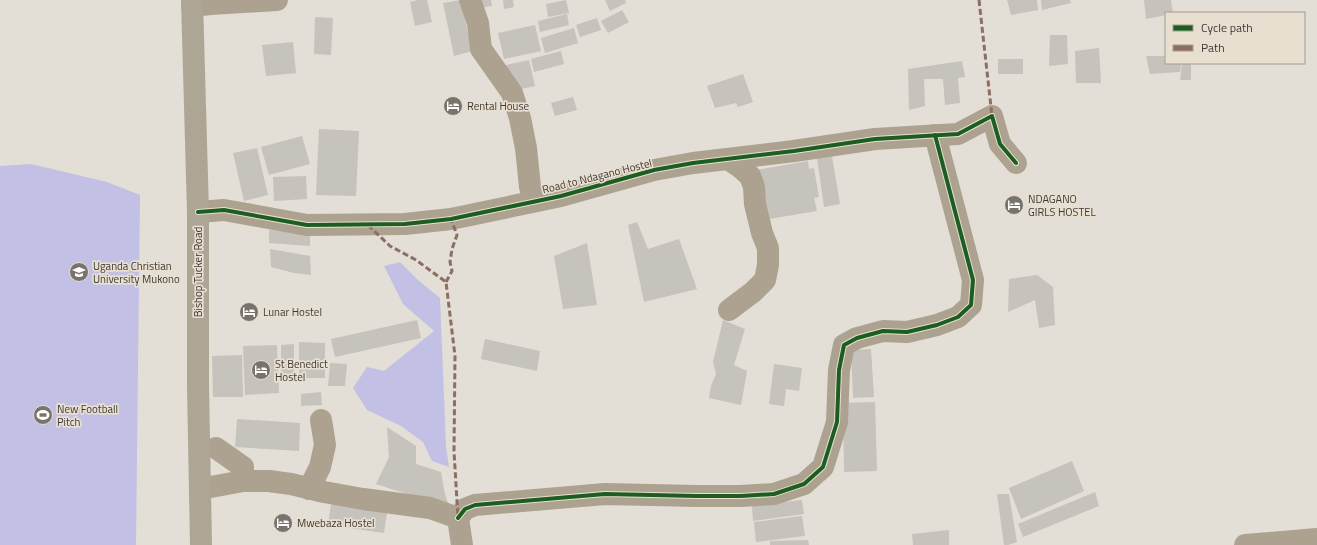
<svg xmlns="http://www.w3.org/2000/svg" width="1317" height="545" font-family="'Titillium Web',sans-serif">
  <rect width="100%" height="100%" fill="#e3ded6"/>
  <!-- green -->
  <g fill="#c3c0e5">
    <polygon points="31,164 107,182 140,195 136,545 0,545 0,166"/>
    <polygon points="400,262 418,280 440,298 446,446 449,467 432,461 423,442 401,426 367,410 353,388 367,367 384,371 434,331 403,304 384,266"/>
  </g>
  <!-- building -->
  <g fill="#c6c2bc">
    <polygon points="418,0 427,0 432,22 415,26 410,2"/>
    <polygon points="461,0 472,51 454,56 443,3"/>
    <polygon points="476,0 491,0 492,6 478,8"/>
    <polygon points="503,0 513,0 514,7 504,9"/>
    <polygon points="566,0 569,13 548,17 546,4"/>
    <polygon points="606,0 625,0 626,3 610,11 605,0"/>
    <polygon points="1007,0 1037,0 1038,10 1011,15"/>
    <polygon points="1041,0 1070,0 1071,3 1042,10"/>
    <polygon points="1144,0 1171,0 1173,13 1166,13 1166,15 1146,19"/>
    <polygon points="622,10 629,22 608,33 601,21"/>
    <polygon points="567,14 569,25 540,32 538,21"/>
    <polygon points="315,17 333,18 331,55 314,54"/>
    <polygon points="597,18 601,30 580,37 576,25"/>
    <polygon points="535,25 541,51 504,59 498,33"/>
    <polygon points="574,28 578,43 545,53 541,38"/>
    <polygon points="1050,35 1067,35 1068,64 1049,66"/>
    <polygon points="293,42 296,73 266,76 262,45"/>
    <polygon points="1099,48 1101,83 1076,83 1075,51"/>
    <polygon points="561,51 564,64 534,72 531,59"/>
    <polygon points="1146,56 1166,56 1166,63 1181,63 1180,72 1150,74"/>
    <rect x="998" y="59" width="25" height="15"/>
    <polygon points="529,60 535,86 512,91 506,65"/>
    <polygon points="962,61 965,77 958,78 960,103 945,105 943,79 924,79 925,106 909,110 908,69"/>
    <polygon points="1182,63 1191,63 1191,80 1180,80"/>
    <polygon points="743,74 753,102 738,107 736,103 715,108 707,86"/>
    <polygon points="573,97 577,110 555,116 551,103"/>
    <polygon points="319,129 359,131 356,196 316,195"/>
    <polygon points="302,136 310,164 269,175 261,147"/>
    <polygon points="257,148 268,195 244,201 233,153"/>
    <polygon points="832,156 840,204 824,207 817,158"/>
    <polygon points="808,161 809,169 814,168 819,197 814,198 817,211 769,219 756,170"/>
    <polygon points="306,176 307,199 274,201 273,177"/>
    <polygon points="637,222 648,249 679,239 697,289 644,302 628,225"/>
    <polygon points="269,230 310,233 310,246 269,243"/>
    <polygon points="587,243 597,305 563,309 554,256"/>
    <polygon points="270,249 310,256 311,275 294,273 271,267"/>
    <polygon points="1037,275 1053,287 1055,325 1039,328 1035,300 1008,312 1009,279"/>
    <polygon points="417,320 421,338 335,357 331,339"/>
    <polygon points="723,320 745,329 734,365 747,371 741,405 709,398 711,386 716,374 713,362"/>
    <polygon points="485,339 540,351 537,371 481,359"/>
    <polygon points="299,342 325,343 325,378 299,378"/>
    <polygon points="294,344 294,378 281,378 281,345"/>
    <polygon points="277,345 279,393 245,395 243,346"/>
    <polygon points="871,349 874,397 853,398 851,350"/>
    <polygon points="242,355 243,397 213,397 212,356"/>
    <polygon points="330,363 347,364 345,386 328,386"/>
    <polygon points="774,364 802,368 799,391 786,389 784,406 769,404"/>
    <polygon points="321,392 322,405 301,406 301,394"/>
    <polygon points="875,402 877,471 844,472 843,403"/>
    <polygon points="237,419 300,423 299,451 235,447"/>
    <polygon points="387,427 416,446 416,464 441,472 445,494 451,512 404,493 376,484 389,457"/>
    <polygon points="1072,461 1084,491 1021,519 1009,488"/>
    <polygon points="1095,492 1099,506 1023,537 1018,524"/>
    <polygon points="997,494 1009,494 1017,542 1008,545 1004,545"/>
    <polygon points="802,500 804,514 753,521 752,506"/>
    <polygon points="331,504 387,513 384,533 328,525"/>
    <polygon points="802,516 805,536 756,542 754,522"/>
    <polygon points="949,530 949,545 913,545 912,534"/>
    <polygon points="808,540 809,545 770,545 770,541"/>
  </g>
  <g fill="none" stroke-linecap="round" stroke-linejoin="round">
    <!-- minor -->
    <g stroke="#ada290" stroke-width="22">
      <polyline points="470,0 478,23 481,49 512,93 520,118 526,148 530,187 534,201"/>
      <polyline points="192,6 211,4 277,0"/>
      <polyline points="728,159 740,167 750,176 754,187 755,204 762,233 768,248 768,265 765,280 753,292 729,310"/>
      <polyline points="198,212 224,210 307,225 405,224 451,219 561,196 654,170 693,163 794,151 875,139 958,134 992,116 1000,144 1016,163"/>
      <polyline points="216,448 243,467 243,481"/>
      <polyline points="200,489 243,481 269,481 291,484 324,492 363,499 430,508 458,518 462,545"/>
      <polyline points="309,489 320,467 325,445 321,420"/>
      <polyline points="458,518 465,509 475,505 605,494 697,496 741,496 774,494 804,484 823,467 837,422 839,370 844,345 857,338 883,331 907,332 937,325 958,317 971,305 973,280 935,135"/>
      <polyline points="1245,545 1317,539"/>
    </g>
    <!-- major -->
    <polyline stroke="#aea695" stroke-width="22" points="192,0 198,212 198,386 201,545"/>
    <!-- quiet -->
    <g stroke="#8d6e63" stroke-width="3" stroke-dasharray="6 3" stroke-linecap="butt">
      <polyline points="979,0 992,116"/>
      <polyline points="368,225 390,246 416,260 446,282 455,356 454,451 458,518"/>
      <polyline points="446,282 452,271 450,262 452,249 457,235 451,219"/>
    </g>
    <!-- cycleway casing -->
    <g stroke="#e8dfd1" stroke-width="6">
      <g id="cycleway">
        <polyline points="198,212 224,210 307,225 405,224 451,219 561,196 654,170 693,163 794,151 875,139 958,134 992,116 1000,144 1016,163"/>
        <polyline points="458,518 465,509 475,505 605,494 697,496 741,496 774,494 804,484 823,467 837,422 839,370 844,345 857,338 883,331 907,332 937,325 958,317 971,305 973,280 935,135"/>
      </g>
    </g>
    <!-- cycleway -->
    <use href="#cycleway" stroke="#1b5e20" stroke-width="4"/>
  </g>
  <!-- icons -->
  <defs>
    <g id="hotel-disc" transform="scale(1)"><circle r="9.5" fill="#78736d" stroke="#e8dfd1"/><path d="M-6-4.5h1.5V1H6V5H4.5V3h-9V5H-6ZM-4 0a1.8 1.8 0 1 1 3.6 0ZM.5 0V-2.5h3Q6-2.5 6 0Z" fill="#fff"/></g>
    <g id="university-disc" transform="scale(1)"><circle r="9.5" fill="#78736d" stroke="#e8dfd1"/><path d="M0-5L7-2L0 1L-7-2ZM-4 1L0 2.5L4 1V4Q0 6-4 4Z" fill="#fff"/></g>
    <g id="stadium-disc" transform="scale(1)"><circle r="9.5" fill="#78736d" stroke="#e8dfd1"/><path d="M0-5a6.5 5 0 1 0 0 10a6.5 5 0 1 0 0-10ZM-3.5-1.8h7v3.6h-7Z" fill="#fff"/></g>
  </defs>
  <g fill-rule="evenodd">
    <use href="#hotel-disc" x="453" y="106"/>
    <use href="#hotel-disc" x="1014" y="205"/>
    <use href="#university-disc" x="79" y="272"/>
    <use href="#hotel-disc" x="249" y="312"/>
    <use href="#hotel-disc" x="261" y="370"/>
    <use href="#stadium-disc" x="43" y="415"/>
    <use href="#hotel-disc" x="283" y="523"/>
  </g>
  <g text-anchor="middle" dominant-baseline="central" stroke-width="3.5" stroke-linejoin="round" paint-order="stroke">
    <!-- poi labels -->
    <g font-size="11" fill="#3e3a35" stroke="#e8dfd1" text-anchor="start">
      <text x="467" y="106">Rental House</text>
      <text x="1028" y="199">NDAGANO<tspan x="1028" dy="13">GIRLS HOSTEL</tspan></text>
      <text x="93" y="266">Uganda Christian<tspan x="93" dy="13">University Mukono</tspan></text>
      <text x="263" y="312">Lunar Hostel</text>
      <text x="275" y="364">St Benedict<tspan x="275" dy="13">Hostel</tspan></text>
      <text x="57" y="409">New Football<tspan x="57" dy="13">Pitch</tspan></text>
      <text x="297" y="523">Mwebaza Hostel</text>
    </g>
    <!-- street labels -->
    <g font-size="11" fill="#3e3a35" stroke="#e8dfd1">
      <text transform="translate(597 176) rotate(-14)">Road to Ndagano Hostel</text>
      <text transform="translate(198 272) rotate(-90)">Bishop Tucker Road</text>
    </g>
  </g>
  <!-- legend -->
  <rect x="1165" y="12" width="140" height="52" fill="#e8dfd1" stroke="#a49d93"/>
  <rect x="1173" y="25" width="20" height="6" fill="#1b5e20" stroke="#a49d93"/>
  <text x="1201" y="32" font-size="12" fill="#3e3a35">Cycle path</text>
  <rect x="1173" y="45" width="20" height="6" fill="#8d6e63" stroke="#a49d93"/>
  <text x="1201" y="52" font-size="12" fill="#3e3a35">Path</text>
</svg>
